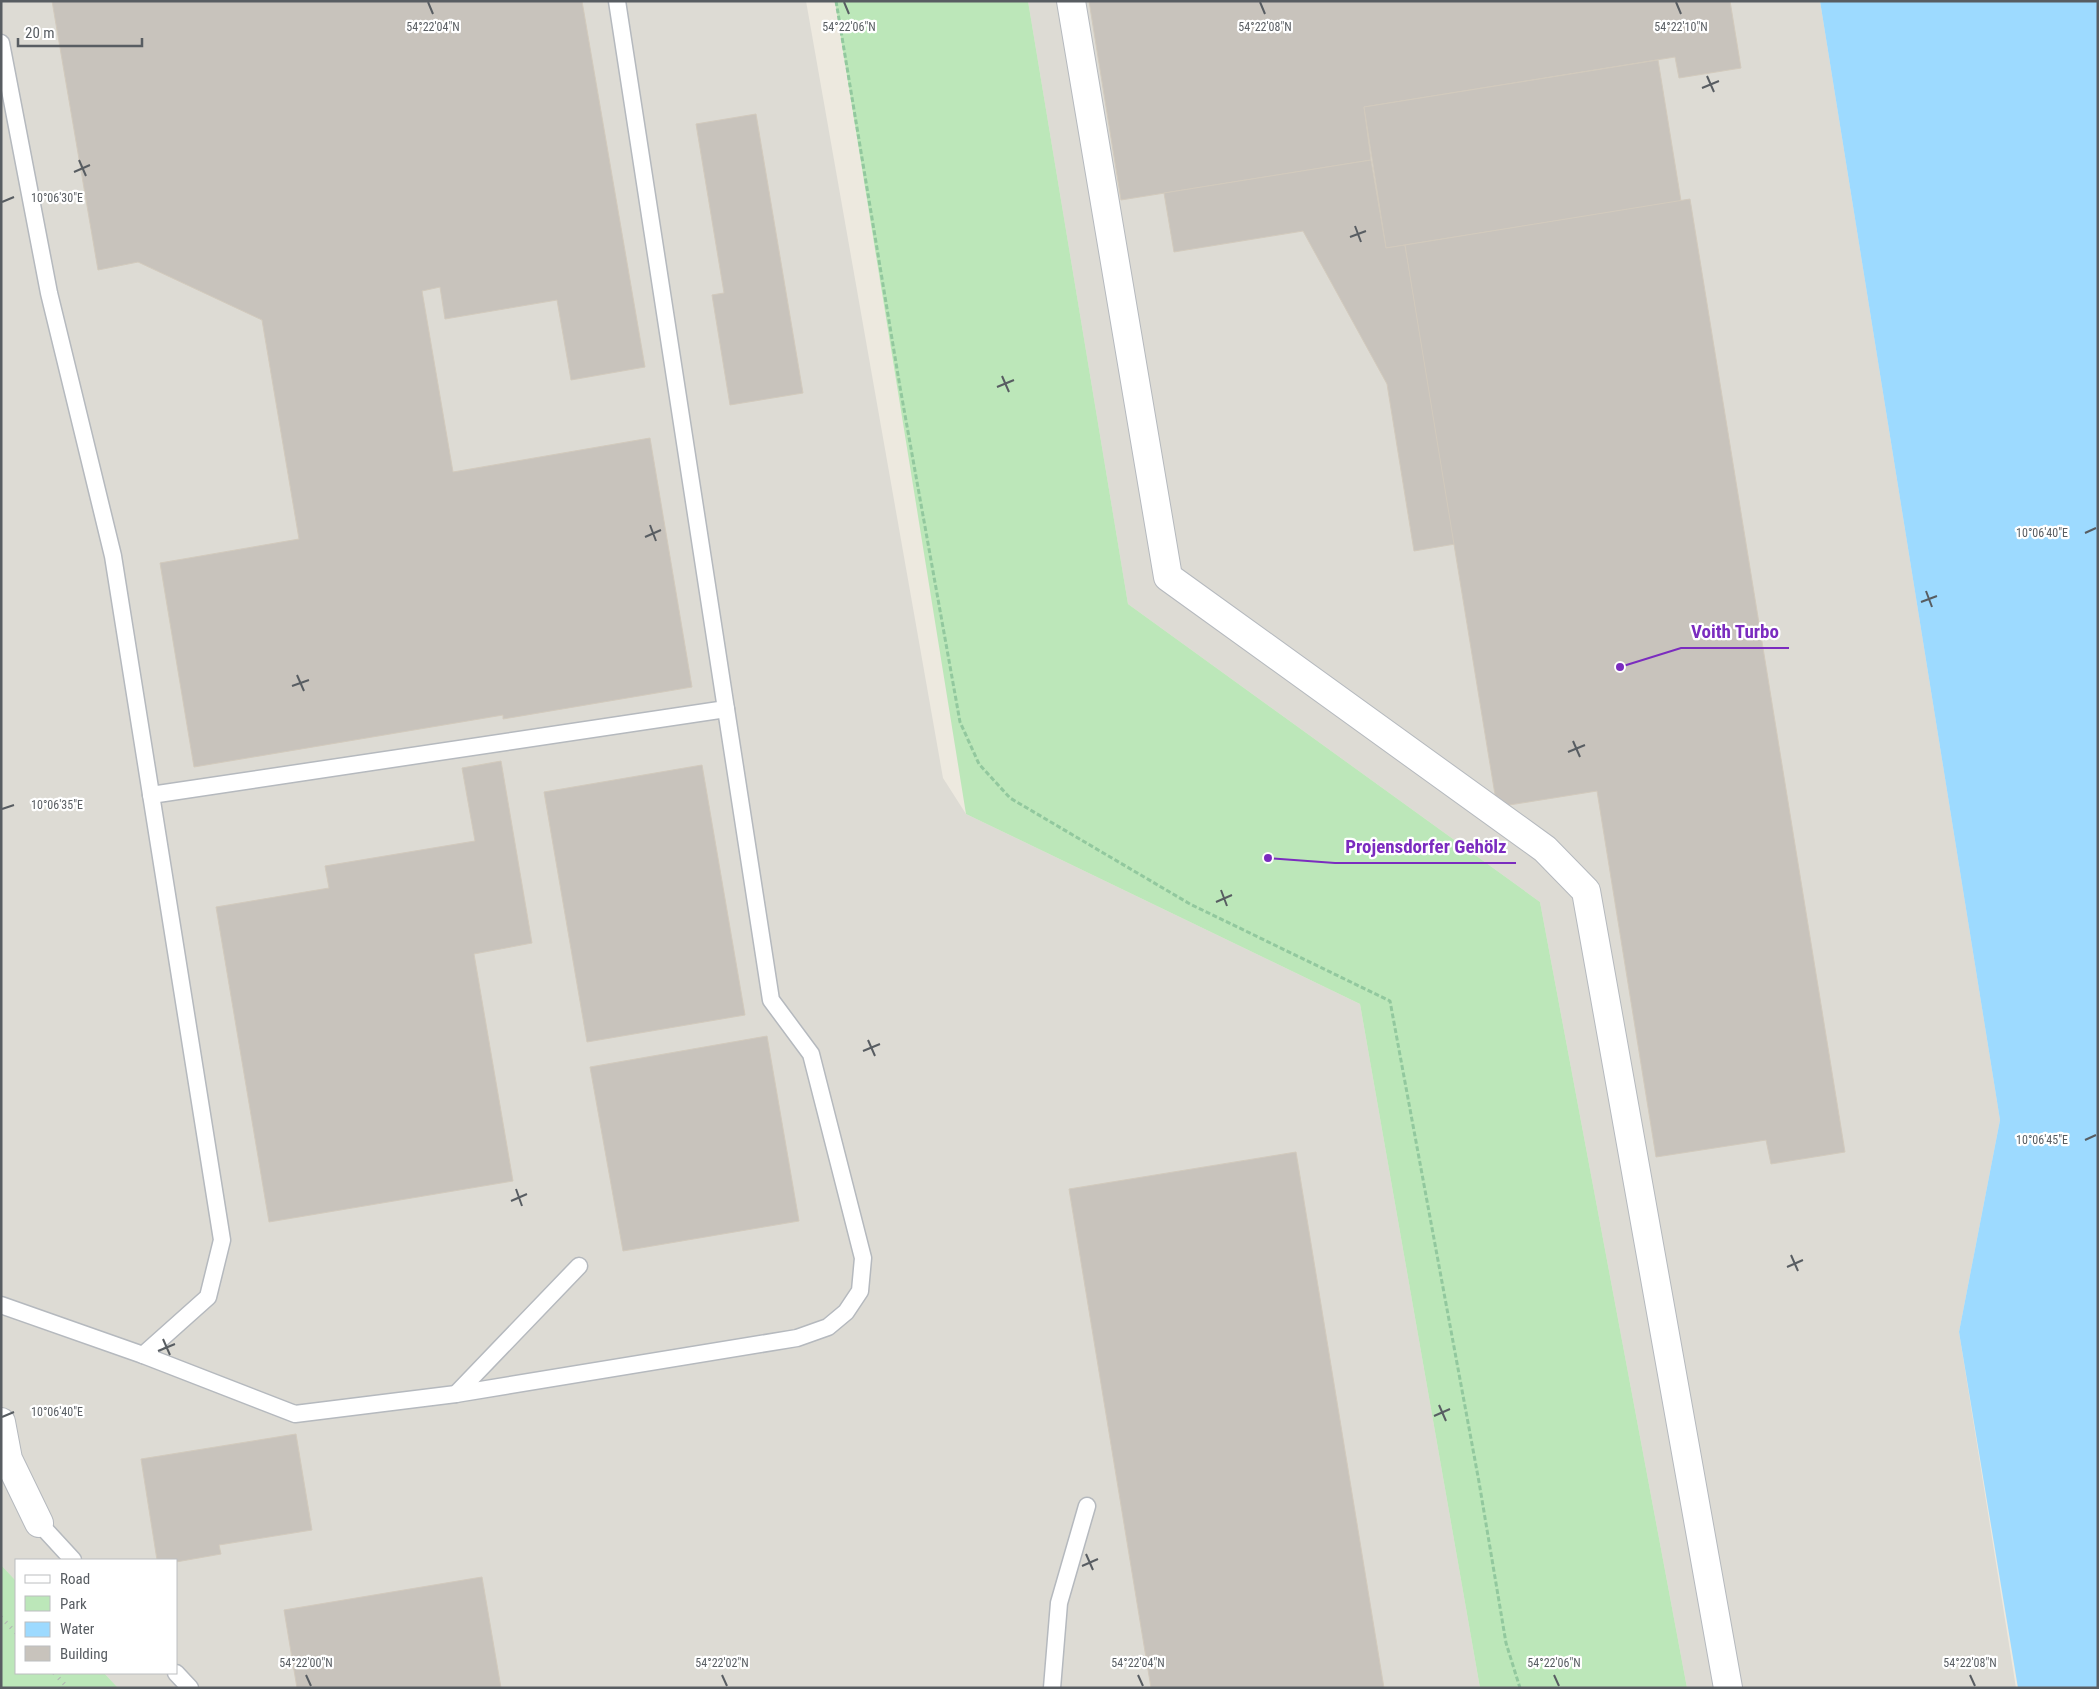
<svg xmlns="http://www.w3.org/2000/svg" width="2099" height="1689" font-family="'Roboto Condensed',sans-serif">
  <rect width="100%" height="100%" fill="#ede9df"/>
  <!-- industrial -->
  <g fill="#dddbd4">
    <polygon points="1,1 806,1 943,778 966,814 1360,1004 1480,1688 118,1688 104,1673 176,1673 176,1560 16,1560 16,1581 1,1565"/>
    <polygon points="1028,1 1820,1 2000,1120 1959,1332 2016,1688 1687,1688 1540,902 1128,604"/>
  </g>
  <!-- green -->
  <g fill="#bce7b9">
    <polygon points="835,1 1028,1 1128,604 1540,902 1687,1688 1480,1688 1360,1004 966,814"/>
    <polygon points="1,1565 16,1581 16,1673 104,1673 118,1688 1,1688"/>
  </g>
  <!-- water -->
  <polygon fill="#9ddaff" points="1820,1 2098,1 2098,1688 2018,1688 1959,1332 2000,1120"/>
  <!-- building -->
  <g fill="#c8c3bc" stroke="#d2cabd">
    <polygon points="52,1 582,1 645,367 571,380 557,300 445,319 440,287 422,291 453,472 650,438 692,687 503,719 503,715 194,767 160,563 299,539 262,320 138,262 98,270"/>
    <polygon points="1089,1 1730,1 1741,68 1679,78 1675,57 1364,107 1371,160 1121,200"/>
    <polygon points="1658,60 1681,201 1386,248 1364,107"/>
    <polygon points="756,114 803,393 730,405 712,295 724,293 696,124"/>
    <polygon points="1371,160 1386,248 1405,245 1455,544 1414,551 1387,384 1303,231 1174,252 1164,193"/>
    <polygon points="1690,199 1845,1152 1771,1164 1766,1140 1656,1157 1597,791 1497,807 1405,245"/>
    <polygon points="501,761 532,943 474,954 513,1181 269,1222 216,907 329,888 325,866 475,841 462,768"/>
    <polygon points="702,765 745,1015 587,1042 544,792"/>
    <polygon points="767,1036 799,1221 623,1251 590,1067"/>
    <polygon points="1296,1152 1384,1688 1151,1688 1069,1189"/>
    <polygon points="296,1434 312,1530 219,1545 221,1554 176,1562 157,1560 141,1459"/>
    <polygon points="482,1577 501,1688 297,1688 284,1610"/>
  </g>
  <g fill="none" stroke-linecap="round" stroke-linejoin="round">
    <!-- lane casing -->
    <g stroke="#b5b9be" stroke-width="19">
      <g id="lane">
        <polyline points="1,43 49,293 113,556 222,1240 208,1297 143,1355 1,1305"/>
        <polyline points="151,795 726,709 617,1"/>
        <polyline points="143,1355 295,1414 456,1394 797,1338 828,1327 846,1312 860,1291 863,1258 811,1054 771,1000 726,709"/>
        <polyline points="456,1394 579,1266"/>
        <polyline points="39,1523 73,1560"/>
        <polyline points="176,1673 190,1688"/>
        <polyline points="1052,1688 1059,1603 1087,1506"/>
      </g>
    </g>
    <!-- street casing -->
    <g stroke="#b5b9be" stroke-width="30">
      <g id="street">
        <polyline points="1071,1 1168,577 1545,849 1586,891 1728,1688"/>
        <polyline points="1,1422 8,1459 39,1523"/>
      </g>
    </g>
    <!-- path -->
    <polyline stroke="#92c89e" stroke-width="3" stroke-dasharray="5 2.5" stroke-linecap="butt" points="836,1 900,387 960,722 979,764 1010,798 1190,904 1390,1001 1479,1482 1506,1643 1520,1688"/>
    <!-- lane -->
    <use href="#lane" stroke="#fff" stroke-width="16"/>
    <!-- street -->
    <use href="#street" stroke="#fff" stroke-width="28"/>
    <!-- rail -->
    <g stroke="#b2b3b3" stroke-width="4" stroke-dasharray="1 6" stroke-linecap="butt">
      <polyline points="1,1617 16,1633"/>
      <polyline points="54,1673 68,1688"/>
    </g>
  </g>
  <!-- ticks -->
  <path fill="none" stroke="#585d62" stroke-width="2" d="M428,2l5,12M844,2l5,12M1260,2l5,12M1676,2l5,12M1707,76l7,16M1702,88l17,-7M79,160l7,16M74,172l16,-7M2,202l12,-5M1355,226l6,16M1350,237l16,-6M1002,376l7,16M997,387l17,-7M650,525l6,16M2085,533l11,-5M645,537l16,-7M1926,591l6,16M1921,602l16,-6M297,675l7,16M292,686l17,-6M1573,741l7,16M1568,752l17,-7M2,809l12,-4M1221,890l6,16M1216,902l16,-7M868,1040l7,16M863,1051l17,-7M2085,1140l11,-5M516,1189l6,17M511,1201l16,-7M1791,1255l7,16M1787,1267l16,-7M163,1339l7,16M158,1351l17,-7M1439,1405l7,16M1434,1416l16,-7M2,1417l12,-5M1086,1554l7,16M1082,1566l16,-7M306,1675l5,11M722,1675l5,11M1138,1675l5,11M1554,1675l5,11M1970,1675l5,11"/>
  <g font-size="12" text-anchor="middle" fill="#585d62" stroke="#fff" stroke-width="4.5" stroke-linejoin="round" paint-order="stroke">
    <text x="433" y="31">54°22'04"N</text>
    <text x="849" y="31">54°22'06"N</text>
    <text x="1265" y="31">54°22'08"N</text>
    <text x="1681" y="31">54°22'10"N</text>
    <text x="57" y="202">10°06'30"E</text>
    <text x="2042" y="537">10°06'40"E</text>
    <text x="57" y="809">10°06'35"E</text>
    <text x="2042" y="1144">10°06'45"E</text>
    <text x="57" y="1416">10°06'40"E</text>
    <text x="306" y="1667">54°22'00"N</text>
    <text x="722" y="1667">54°22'02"N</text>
    <text x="1138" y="1667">54°22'04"N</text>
    <text x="1554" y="1667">54°22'06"N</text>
    <text x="1970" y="1667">54°22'08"N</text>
  </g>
  <!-- callouts -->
  <path fill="none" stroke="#7b2cbf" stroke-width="2" d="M1620 667L1681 648H1789M1268 858L1335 863H1516"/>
  <g fill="#7b2cbf" stroke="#fff" stroke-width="2">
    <circle cx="1620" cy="667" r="5"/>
    <circle cx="1268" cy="858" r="5"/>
  </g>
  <g font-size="19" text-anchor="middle" font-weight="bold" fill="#7b2cbf" stroke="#fff" stroke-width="4.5" stroke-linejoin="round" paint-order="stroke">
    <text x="1735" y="638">Voith Turbo</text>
    <text x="1426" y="853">Projensdorfer Gehölz</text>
  </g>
  <!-- border -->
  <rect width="2099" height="1689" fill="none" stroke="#585d62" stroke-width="5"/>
  <!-- legend -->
  <rect x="15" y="1559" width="162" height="115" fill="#ffffff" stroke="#bcbec0"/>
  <rect x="25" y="1575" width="25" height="8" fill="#ffffff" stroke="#bcbec0"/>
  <text x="60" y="1584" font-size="15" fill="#585d62">Road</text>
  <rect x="25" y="1596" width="25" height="15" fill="#bce7b9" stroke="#bcbec0"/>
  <text x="60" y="1609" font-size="15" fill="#585d62">Park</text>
  <rect x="25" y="1622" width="25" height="15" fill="#9ddaff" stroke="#bcbec0"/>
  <text x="60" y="1634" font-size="15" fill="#585d62">Water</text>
  <rect x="25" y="1646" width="25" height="15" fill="#c8c3bc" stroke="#bcbec0"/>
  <text x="60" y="1659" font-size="15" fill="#585d62">Building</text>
  <!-- scale -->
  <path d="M18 38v8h124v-8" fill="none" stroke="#585d62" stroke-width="2.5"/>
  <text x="25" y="38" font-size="15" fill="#585d62" stroke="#ffffff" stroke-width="4" paint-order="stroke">20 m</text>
</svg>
